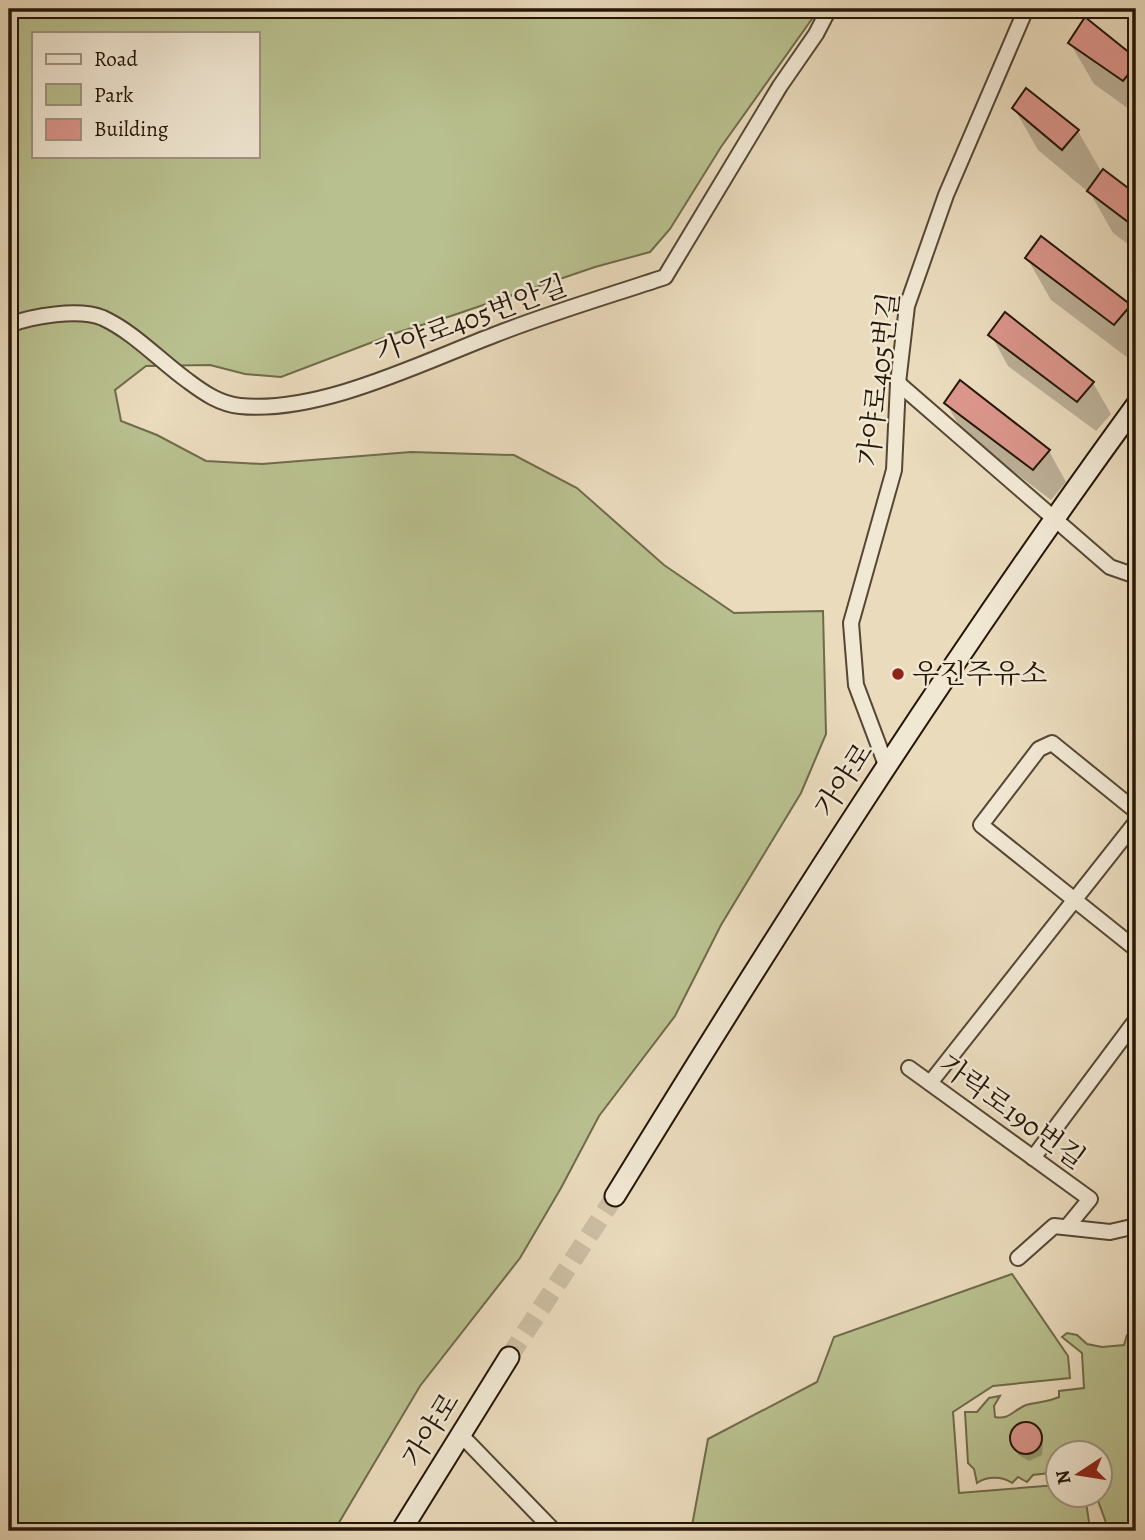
<svg xmlns="http://www.w3.org/2000/svg" width="1145" height="1540" font-family="Alegreya,'Noto Serif KR',serif">
  <rect width="100%" height="100%" fill="#eadbbd"/>
  <filter id="stains"><feTurbulence type="fractalNoise" baseFrequency=".00286" numOctaves="4"/><feColorMatrix values="0 0 0 0 .2 0 0 0 0 .09 0 0 0 0 .02 0 0 0 .5 -.17"/></filter>
  <radialGradient id="worn" r=".72"><stop offset=".6" stop-color="#630" stop-opacity="0"/><stop offset="1" stop-color="#630" stop-opacity=".3"/></radialGradient>
  <!-- green -->
  <g fill="#b9c08f" stroke="#6f6b4a" stroke-width="2" fill-rule="evenodd">
    <path d="M9,9h810l-98,138 -51,82 -20,23 -55,15 -144,49 -52,16 -118,45 -36,-3 -35,-9 -64,1 -31,24 6,31 36,14 49,26 56,3 149,-12 103,3 63,33 87,77 70,48 89,-2 3,123 -25,59 -80,132 -46,91 -76,100 -38,72 -41,70 -100,128 -86,145h-325zM33,33h224v123h-224z"/>
    <polygon points="1012,1274 1068,1356 1070,1378 993,1386 953,1412 959,1493 1057,1485 1058,1494 1085,1495 1089,1522 1093,1531 691,1531 708,1439 817,1382 834,1337"/>
    <path d="M1134,1330h2v201h-27l-13,-36 4,-1v-42h-42l-1,20 -24,3 -6,7 -9,-5 -6,6c-10,-7 -25,-7 -35,0l-3,-14 -6,-6 -3,-51h12l12,-14 11,-2 -6,10 1,11c15,3 18,-7 31,-12 11,-3 22,-3 33,-8v-6l25,-3 -2,-35 -20,-16 5,-4 10,2 10,9 15,3 22,-2 3,-10z"/>
  </g>
  <!-- shadow -->
  <g fill="#0003">
    <polygon points="1086,19 1136,60 1136,114 1094,84 1070,43"/>
    <polygon points="1027,91 1078,131 1102,173 1104,171 1136,196 1136,250 1113,233 1088,189 1087,191 1038,150 1014,108"/>
    <polygon points="1027,258 1129,306 1136,318 1136,364 1051,300"/>
    <polygon points="991,335 1093,383 1111,414 1096,431 1008,366"/>
    <polygon points="946,403 1049,451 1066,482 1051,500 964,434"/>
    <polygon points="1023,1423 1034,1425 1043,1438 1042,1455 1029,1461 1019,1455 1015,1448 1013,1434 1016,1428"/>
  </g>
  <!-- building -->
  <g fill="#db958b" stroke="#251606" stroke-width="2">
    <polygon points="1085,17 1136,58 1136,65 1123,81 1068,43"/>
    <polygon points="1026,88 1079,130 1062,150 1012,108"/>
    <polygon points="1103,169 1136,194 1136,228 1087,191"/>
    <polygon points="1041,236 1131,305 1114,325 1025,258"/>
    <polygon points="1005,312 1094,382 1077,402 988,335"/>
    <polygon points="960,380 1050,450 1033,470 944,403"/>
    <circle cx="1026" cy="1438" r="16"/>
  </g>
  <g fill="none" stroke-linecap="round" stroke-linejoin="round">
    <!-- secondary-tunnel -->
    <polyline stroke="#ccbda2" stroke-width="19" stroke-dasharray="19 10" stroke-linecap="butt" points="509,1357 615,1196"/>
    <!-- street casing -->
    <g stroke="#564734" stroke-width="18">
      <g id="street">
        <path d="M9,325c23,-9 70,-17 94,-7 32,15 57,43 85,63 16,12 32,23 52,25 79,8 181,-43 254,-71 56,-22 114,-39 171,-58l115,-191 36,-52 13,-25"/>
        <polyline points="898,383 1110,567 1136,576"/>
        <polyline points="886,765 856,685 851,623 894,470 898,383 907,306 946,195 1026,9"/>
        <polyline points="1136,811 1052,743 1039,749 981,825 1136,949"/>
        <polyline points="909,1068 1090,1199 1067,1227"/>
        <polyline points="930,1083 1136,822"/>
        <polyline points="1033,1158 1136,1020"/>
        <polyline points="1018,1258 1054,1226 1110,1232 1136,1226"/>
        <polyline points="461,1435 554,1531"/>
      </g>
    </g>
    <!-- secondary casing -->
    <g stroke="#251606" stroke-width="23">
      <g id="secondary">
        <path d="M615,1196c165,-269 335,-536 521,-791"/>
        <polyline points="401,1531 509,1357"/>
      </g>
    </g>
    <!-- street -->
    <use href="#street" stroke="#f1e8d4" stroke-width="14"/>
    <!-- secondary -->
    <use href="#secondary" stroke="#f1e8d4" stroke-width="19"/>
  </g>
  <!-- markers -->
  <circle fill="#8f2418" stroke="#f1e8d4" stroke-width="2.5" cx="898" cy="674" r="7"/>
  <g text-anchor="middle" dominant-baseline="central" stroke-width="5" stroke-linejoin="round" paint-order="stroke">
    <!-- street labels -->
    <g font-size="28" fill="#251606" stroke="#f1e8d4">
      <text transform="translate(471 319) rotate(-20)">가야로405번안길</text>
      <text transform="translate(879 379) rotate(-83)">가야로405번길</text>
      <text transform="translate(844 780) rotate(-57)">가야로</text>
      <text transform="translate(1012 1112) rotate(36)">가락로190번길</text>
      <text transform="translate(431 1430) rotate(-58)">가야로</text>
    </g>
    <!-- poi labels -->
    <g font-size="28" fill="#251606" stroke="#f1e8d4" text-anchor="start">
      <text x="912" y="674">우진주유소</text>
    </g>
  </g>
  <!-- margin -->
  <rect width="1145" height="1540" fill="none" stroke="#eadbbd" stroke-width="35"/>
  <rect x="10" y="10" width="1124" height="1519" fill="none" stroke="#251606" stroke-width="3.5"/>
  <rect x="18" y="18" width="1110" height="1505" fill="none" stroke="#251606" stroke-width="2"/>
  <!-- legend -->
  <rect x="32" y="32" width="228" height="126" fill="#f1e8d4" stroke="#9f9482" stroke-width="2"/>
  <rect x="46" y="54" width="35" height="10" fill="#f1e8d4" stroke="#9f9482" stroke-width="2"/>
  <text x="94" y="66" font-size="21" fill="#251606">Road</text>
  <rect x="46" y="84" width="35" height="21" fill="#b9c08f" stroke="#9f9482" stroke-width="2"/>
  <text x="94" y="102" font-size="21" fill="#251606">Park</text>
  <rect x="46" y="119" width="35" height="21" fill="#db958b" stroke="#9f9482" stroke-width="2"/>
  <text x="94" y="136" font-size="21" fill="#251606">Building</text>
  <!-- north arrow -->
  <g transform="translate(1079 1474) rotate(258)"><circle r="33" fill="#f1e8d4" stroke="#9f9482" stroke-width="2"/>
  <path d="M0-5L12 26L0 18L-12 26Z" fill="#8f2418"/>
  <text y="-10" font-size="19" font-weight="bold" text-anchor="middle" fill="#251606">N</text>
  </g>
  <rect width="100%" height="100%" filter="url(#stains)"/>
  <rect width="100%" height="100%" fill="url(#worn)"/>
</svg>
